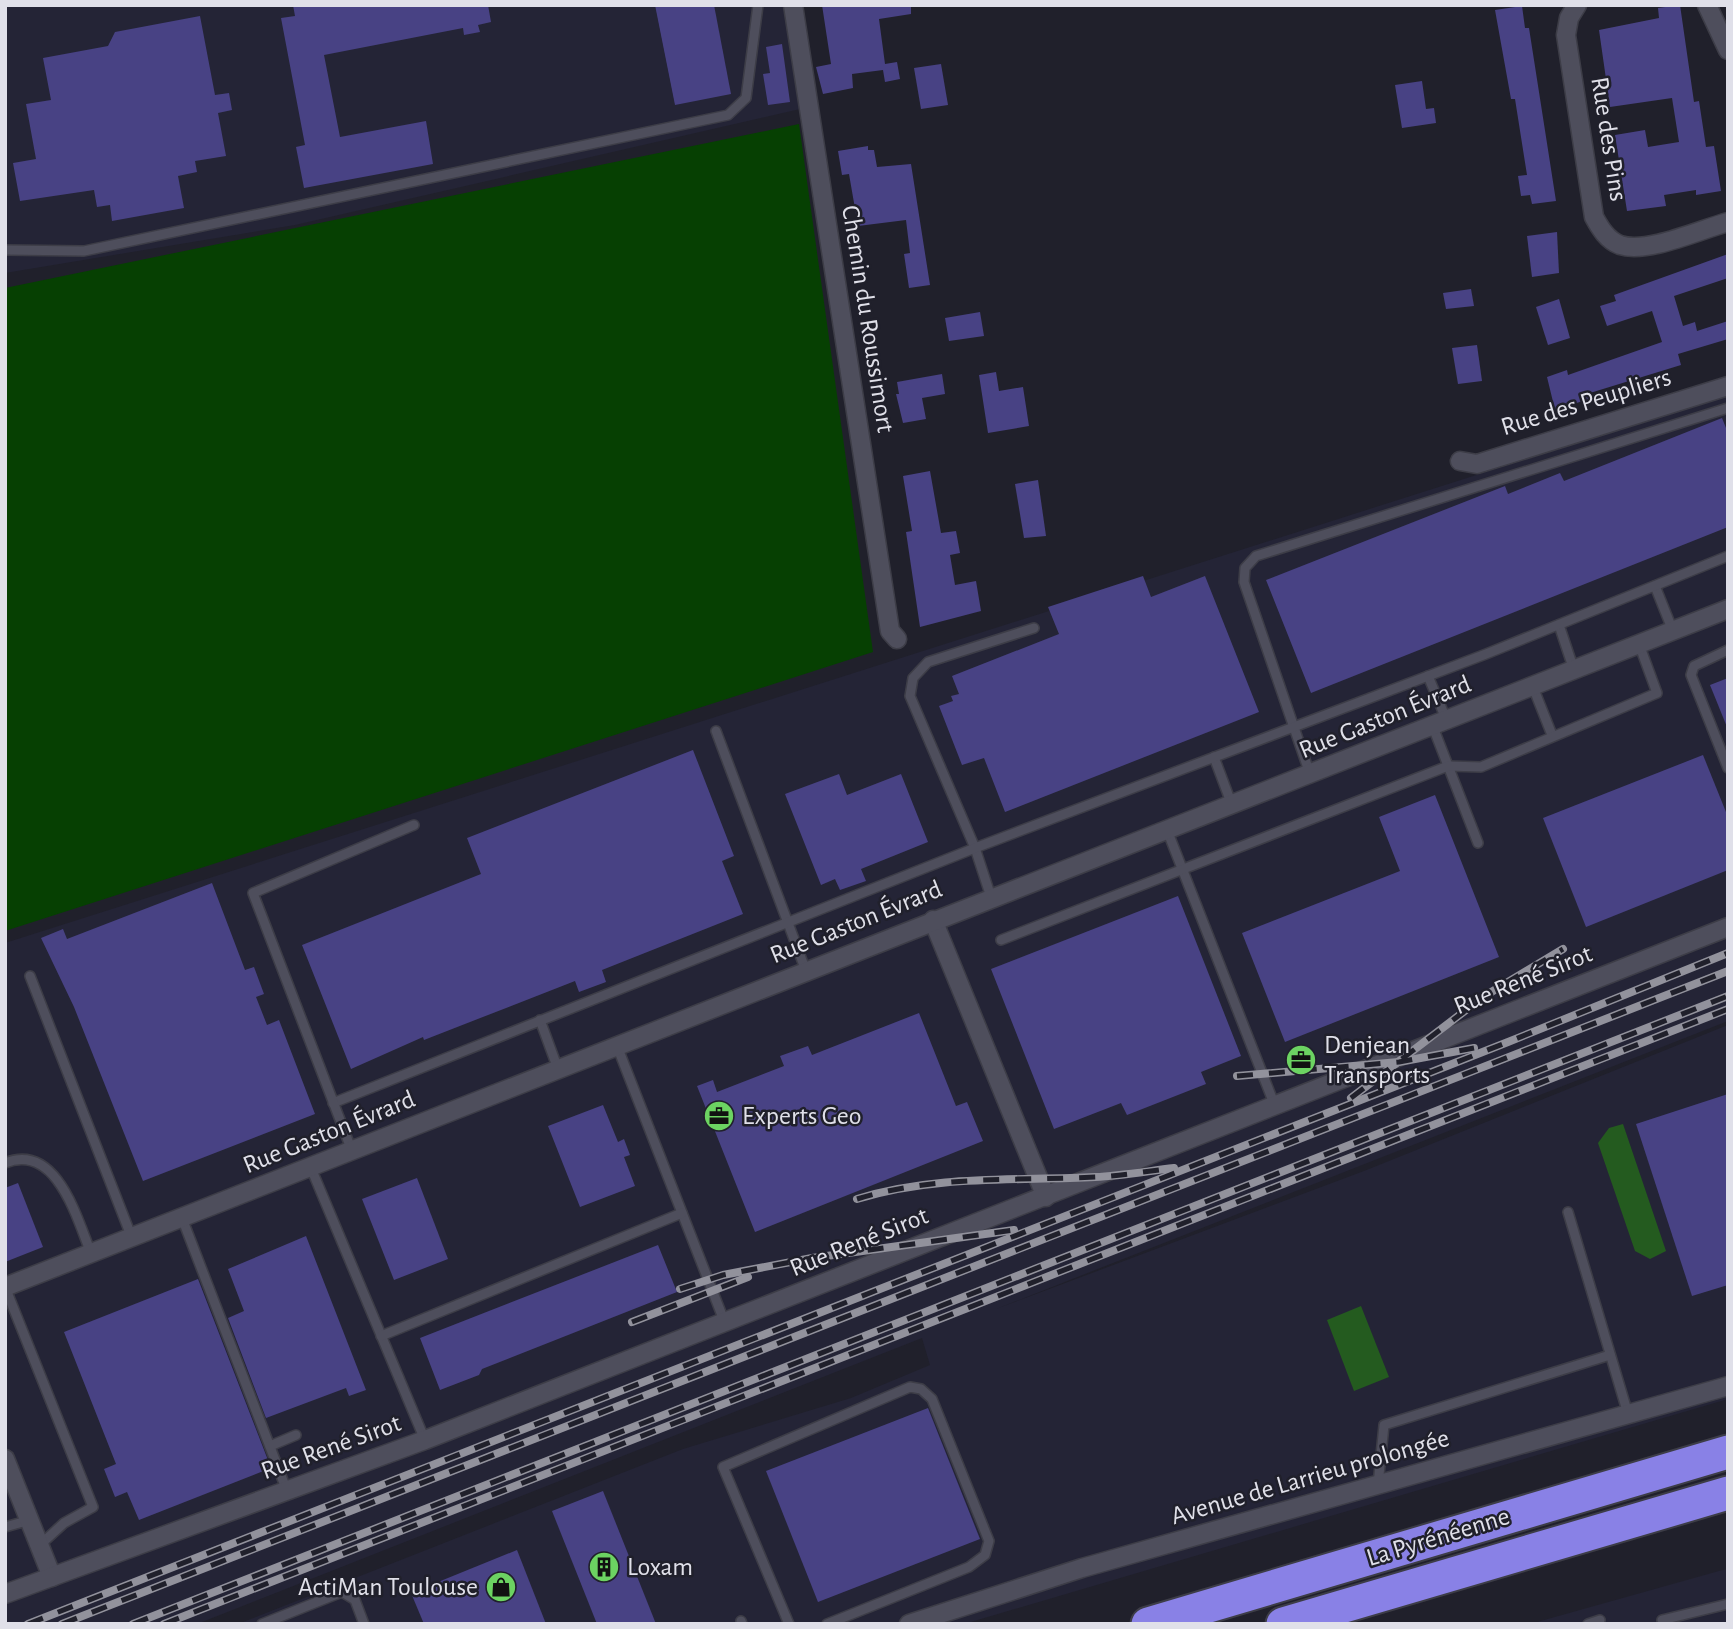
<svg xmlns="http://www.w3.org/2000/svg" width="1733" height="1629" font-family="'Alegreya Sans',sans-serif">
  <rect width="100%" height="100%" fill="#20202b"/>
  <!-- built -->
  <g fill="#242436">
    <polygon points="5,5 793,5 809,107 295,225 5,273"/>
    <polygon points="1728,395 1728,1021 996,1309 1364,1171 1728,1025 1728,1399 964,1624 238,1624 683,1449 851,1398 930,1365 922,1338 197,1624 5,1624 5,943"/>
    <polygon points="1728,1569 1728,1624 1530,1624 1719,1571"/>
  </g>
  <!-- green -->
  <polygon fill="#064002" points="799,124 873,652 5,931 5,288"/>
  <!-- water -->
  <g fill="#245b1f">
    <polygon points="1623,1124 1666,1251 1650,1259 1635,1251 1598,1143 1609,1128"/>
    <polygon points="1361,1306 1389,1377 1354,1391 1327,1320"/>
  </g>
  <!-- building -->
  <g fill="#484284">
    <polygon points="293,5 488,5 491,22 478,25 480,32 464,35 463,28 324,55 340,137 426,121 433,164 304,188 296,147 305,145 281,18 295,16"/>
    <polygon points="655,5 714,5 731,94 675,105"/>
    <polygon points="822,5 911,5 911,14 879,19 885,64 897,62 900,79 885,82 883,70 852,74 853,88 823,94 816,67 831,64"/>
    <polygon points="1680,5 1694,102 1699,101 1706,147 1714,146 1721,191 1696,195 1696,190 1664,195 1666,206 1627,211 1615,135 1645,130 1648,147 1679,142 1672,98 1610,107 1599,30 1659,18 1658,8"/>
    <polygon points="1522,6 1525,28 1529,28 1556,201 1532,204 1530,195 1521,196 1518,176 1527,175 1515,99 1511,99 1495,10"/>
    <polygon points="200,16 215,95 229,93 232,110 218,113 226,156 195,161 197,172 178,176 184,208 112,221 110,205 97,207 94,190 20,201 13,163 36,159 26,104 51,100 43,58 108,46 115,32"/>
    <polygon points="782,44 790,102 768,105 763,74 770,73 766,47"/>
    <polygon points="941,64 948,105 921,109 914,68"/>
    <polygon points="1422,81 1426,109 1434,108 1436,123 1402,128 1395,85"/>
    <polygon points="868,146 868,150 874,150 877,167 911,164 930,285 909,288 904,254 910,253 906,220 858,226 849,174 842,175 838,151"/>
    <polygon points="1557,232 1559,273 1532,277 1527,236"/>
    <polygon points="1728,254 1728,278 1674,296 1683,326 1695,322 1697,331 1728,321 1728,339 1678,354 1681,365 1590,393 1592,398 1555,410 1547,377 1567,370 1568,375 1662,342 1652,311 1607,326 1600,306 1616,301 1614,295"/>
    <polygon points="1471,289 1474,306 1446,309 1443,293"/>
    <polygon points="1559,299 1570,338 1548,345 1536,307"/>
    <polygon points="980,312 984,336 949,341 945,318"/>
    <polygon points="1477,345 1482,381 1458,384 1452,348"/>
    <polygon points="996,372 999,391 1023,387 1029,426 988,433 979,375"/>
    <polygon points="942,374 945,394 922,398 926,419 903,423 896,394 899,394 897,382"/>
    <polygon points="1722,418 1728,433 1728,527 1311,693 1266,580 1505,486 1508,494 1560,473 1564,481"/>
    <polygon points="930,471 941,533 956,531 960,553 950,555 955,585 976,581 981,611 920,627 906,532 912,531 903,476"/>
    <polygon points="1038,480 1046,536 1024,538 1015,484"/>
    <polygon points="1143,576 1151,597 1205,576 1259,712 1005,812 984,758 962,765 939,706 953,701 951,696 959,694 952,676 1059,634 1048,607"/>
    <polygon points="1728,678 1728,727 1727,727 1710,685"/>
    <polygon points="693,750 734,856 722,861 743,914 602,970 606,982 579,992 575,981 424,1040 423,1037 351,1069 302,945 481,874 467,838"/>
    <polygon points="1703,755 1728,817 1728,870 1586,927 1543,818"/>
    <polygon points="839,774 847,795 901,774 928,842 861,869 866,881 840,890 835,879 821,885 785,794"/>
    <polygon points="1435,795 1499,957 1285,1042 1242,933 1400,871 1379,817"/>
    <polygon points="212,883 245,970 254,967 264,994 256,997 267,1025 279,1020 315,1114 143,1181 74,1007 41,938 63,929 67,939"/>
    <polygon points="1178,896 1241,1056 1201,1072 1206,1084 1127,1115 1121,1103 1054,1129 991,969"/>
    <polygon points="919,1013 956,1106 967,1102 983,1141 755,1232 697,1086 713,1080 717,1092 784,1066 780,1056 808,1046 812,1055"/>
    <polygon points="1728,1094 1728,1285 1692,1296 1636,1124"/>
    <polygon points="603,1105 618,1142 624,1139 630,1155 624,1157 635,1186 580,1207 548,1126"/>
    <polygon points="417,1178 448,1259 394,1280 362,1199"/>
    <polygon points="18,1183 43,1247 5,1262 5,1188"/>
    <polygon points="306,1236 366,1390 349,1396 346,1388 266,1418 228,1318 244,1311 228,1269"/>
    <polygon points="658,1245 677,1292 482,1369 479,1375 440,1390 420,1338"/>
    <polygon points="198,1279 271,1468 139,1520 127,1492 115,1497 104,1469 116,1464 64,1332"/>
    <polygon points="928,1408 980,1539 818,1602 766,1471"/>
    <polygon points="603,1491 656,1624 597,1624 552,1511"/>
    <polygon points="517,1550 546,1624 424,1624 411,1593"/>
  </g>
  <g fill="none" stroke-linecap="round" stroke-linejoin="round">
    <!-- lane casing -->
    <g stroke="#3d3d47" stroke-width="12">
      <g id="lane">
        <polyline points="5,250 84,251 728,115 746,98 758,5"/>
        <polyline points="1655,586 1673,631"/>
        <polyline points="1559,625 1574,670"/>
        <polyline points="1728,650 1694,666 1691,675 1728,768"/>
        <polyline points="1428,676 1447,721"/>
        <polyline points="1533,687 1552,735"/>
        <polyline points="1433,727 1478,843"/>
        <polyline points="716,731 806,971"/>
        <polyline points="1214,757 1232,805"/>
        <polyline points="1310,774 1244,582 1245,568 1256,556 1728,408"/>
        <polyline points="1167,830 1275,1106"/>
        <polyline points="991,897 975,848 910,696 913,678 928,662 1034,628"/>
        <polyline points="1001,940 1448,766 1481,767 1657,693 1639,644"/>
        <polyline points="30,976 132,1238"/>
        <polyline points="540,1020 558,1069"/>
        <polyline points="617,1046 725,1323"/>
        <polyline points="333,1103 975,848 1486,654 1728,556"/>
        <polyline points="352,1151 253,893 414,825"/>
        <path d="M5,1163c52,-21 72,56 86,90"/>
        <polyline points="311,1168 425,1440"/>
        <polyline points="1568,1212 1628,1414"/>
        <polyline points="182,1218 287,1491"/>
        <polyline points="5,1287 93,1507 64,1523 40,1545"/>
        <polyline points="381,1336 682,1213"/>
        <polyline points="270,1446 296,1435"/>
        <polyline points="1378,1485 1384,1425 1610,1355"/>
        <polyline points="5,1527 30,1520"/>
        <polyline points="1662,1620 1728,1604"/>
        <polyline points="741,1621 742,1624"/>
        <polyline points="262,1624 342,1592 355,1600 364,1624"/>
        <polyline points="789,1624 723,1467 910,1387 921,1389 932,1399 989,1541 985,1555 969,1567 827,1624"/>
        <polyline points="1588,1624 1600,1620"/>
      </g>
    </g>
    <!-- street casing -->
    <g stroke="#3d3d47" stroke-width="21">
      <g id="street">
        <polyline points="793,5 890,631 897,639"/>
        <path d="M1577,5l-8,13 -3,17 28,182c6,11 13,23 26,28 27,9 79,-15 108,-23"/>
        <polyline points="1707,5 1728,50"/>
        <polyline points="1460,461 1477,464 1728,386"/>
        <polyline points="933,920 1046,1197"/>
        <polyline points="5,1287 1728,609"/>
        <polyline points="5,1459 52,1577"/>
        <polyline points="5,1594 425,1440 1728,927"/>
        <polyline points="909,1624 1082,1568 1728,1386"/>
      </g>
    </g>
    <!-- highway casing -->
    <g stroke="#3d3d47" stroke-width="37">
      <g id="highway">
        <polyline points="1148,1624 1728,1452"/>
        <polyline points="1283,1624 1728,1493"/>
      </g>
    </g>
    <!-- lane -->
    <use href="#lane" stroke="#4e4e5c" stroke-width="9"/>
    <!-- street -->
    <use href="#street" stroke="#4e4e5c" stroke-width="18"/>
    <!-- highway -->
    <use href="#highway" stroke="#8981e6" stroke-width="33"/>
    <!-- rail casing -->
    <g stroke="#92929c" stroke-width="8">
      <g id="rail">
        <polyline points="1237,1076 1399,1062 1474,1048"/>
        <polyline points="1351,1098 1483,997 1563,949"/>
        <path d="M857,1199c78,-24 157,-18 238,-22 26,-1 53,-6 79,-9"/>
        <polyline points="680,1289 723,1275 812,1258 1014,1230"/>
        <polyline points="632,1322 748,1277"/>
        <polyline points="28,1624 1508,1042 1728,953"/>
        <polyline points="62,1624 1728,971"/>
        <polyline points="133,1624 1728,996"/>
        <polyline points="164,1624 1728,1009"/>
      </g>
    </g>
    <!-- rail -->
    <use href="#rail" stroke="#20202b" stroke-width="5" stroke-dasharray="16" stroke-linecap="butt"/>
  </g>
  <!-- icons -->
  <defs>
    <g id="office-disc" transform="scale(1.575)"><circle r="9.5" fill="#6cd362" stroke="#20202b"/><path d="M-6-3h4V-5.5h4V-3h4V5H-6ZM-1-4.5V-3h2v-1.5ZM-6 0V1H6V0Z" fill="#111"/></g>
    <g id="building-disc" transform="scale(1.575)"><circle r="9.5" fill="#6cd362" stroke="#20202b"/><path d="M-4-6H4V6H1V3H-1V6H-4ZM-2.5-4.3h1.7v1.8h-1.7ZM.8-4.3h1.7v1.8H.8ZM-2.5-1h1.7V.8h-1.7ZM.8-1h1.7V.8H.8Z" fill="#111"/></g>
    <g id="shop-disc" transform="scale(1.575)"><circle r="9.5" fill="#6cd362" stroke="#20202b"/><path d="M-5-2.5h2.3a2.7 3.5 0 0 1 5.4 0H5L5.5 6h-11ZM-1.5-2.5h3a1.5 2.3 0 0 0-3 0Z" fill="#111"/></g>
  </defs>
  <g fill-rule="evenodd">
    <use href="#office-disc" x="1301" y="1060"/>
    <use href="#office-disc" x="719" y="1116"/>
    <use href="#building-disc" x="604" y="1567"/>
    <use href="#shop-disc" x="501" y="1587"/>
  </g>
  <g text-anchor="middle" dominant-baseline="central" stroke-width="5" stroke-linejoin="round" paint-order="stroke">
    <!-- street labels -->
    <g font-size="26" fill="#e0e0e9" stroke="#20202b">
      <text transform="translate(1609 139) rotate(81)">Rue des Pins</text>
      <text transform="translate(868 319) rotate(81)">Chemin du Roussimort</text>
      <text transform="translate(1586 402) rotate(-17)">Rue des Peupliers</text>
      <text transform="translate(1385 717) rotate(-22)">Rue Gaston Évrard</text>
      <text transform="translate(856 922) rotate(-22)">Rue Gaston Évrard</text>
      <text transform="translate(1523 980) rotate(-22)">Rue René Sirot</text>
      <text transform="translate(329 1132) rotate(-22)">Rue Gaston Évrard</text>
      <text transform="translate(859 1242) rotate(-22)">Rue René Sirot</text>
      <text transform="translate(331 1447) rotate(-20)">Rue René Sirot</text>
      <text transform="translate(1310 1477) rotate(-16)">Avenue de Larrieu prolongée</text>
      <text transform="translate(1438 1537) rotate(-17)">La Pyrénéenne</text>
    </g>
    <!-- poi labels -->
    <g font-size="26" fill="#e0e0e9" stroke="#20202b" text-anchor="start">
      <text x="1324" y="1045">Denjean<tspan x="1324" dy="30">Transports</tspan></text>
      <text x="742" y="1116">Experts Geo</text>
      <text x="627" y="1567">Loxam</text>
      <text x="478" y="1587" text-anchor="end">ActiMan Toulouse</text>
    </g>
  </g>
  <!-- border -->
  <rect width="1733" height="1629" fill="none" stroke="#e0e0e9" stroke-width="14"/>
</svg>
